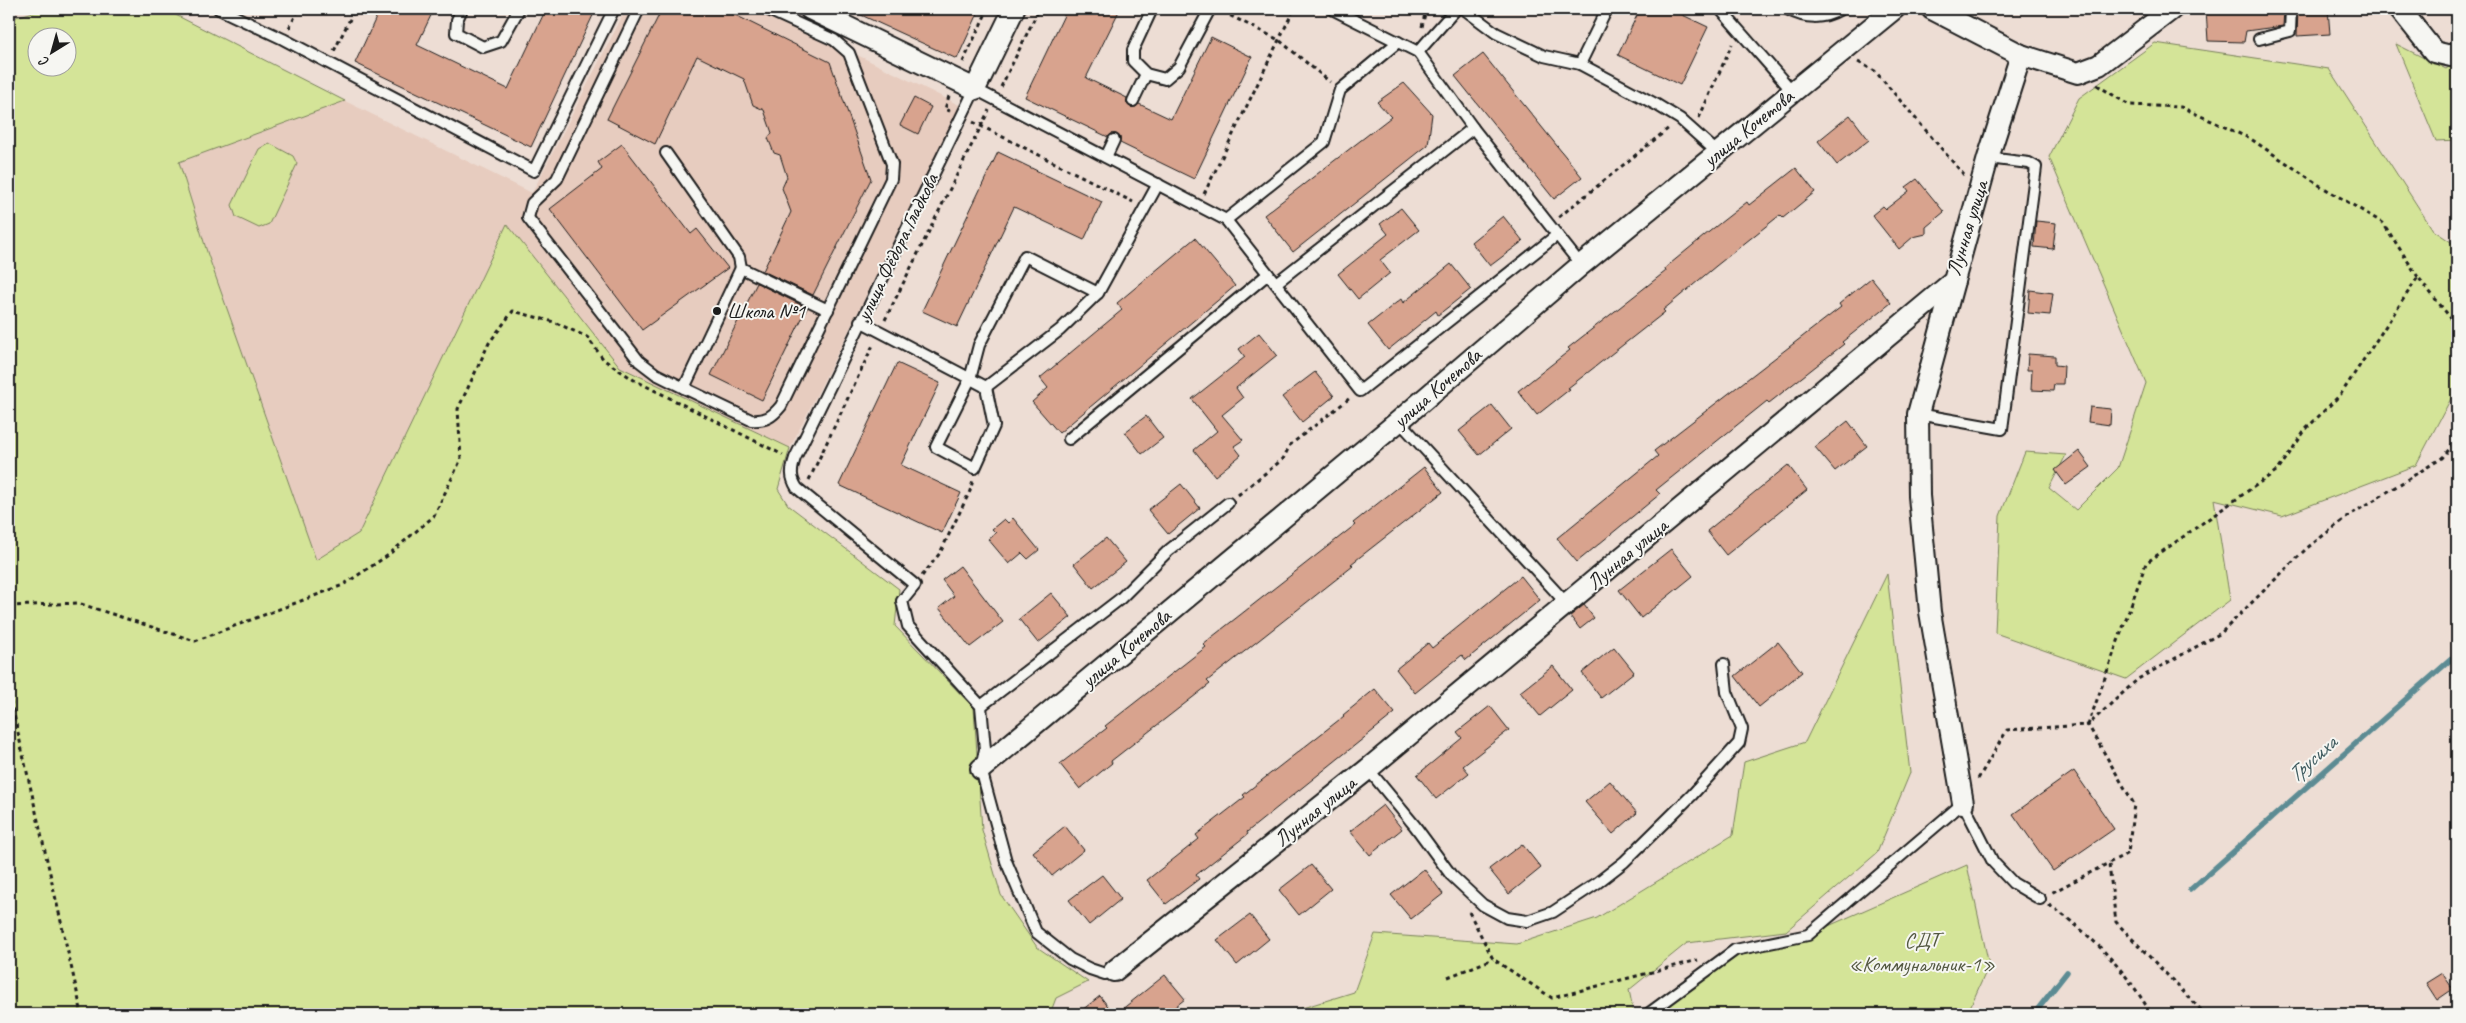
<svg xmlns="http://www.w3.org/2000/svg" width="2466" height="1023" font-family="Caveat,sans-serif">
  <rect width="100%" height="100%" fill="#edddd4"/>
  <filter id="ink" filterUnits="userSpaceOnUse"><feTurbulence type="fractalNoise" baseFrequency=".02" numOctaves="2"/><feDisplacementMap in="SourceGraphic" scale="10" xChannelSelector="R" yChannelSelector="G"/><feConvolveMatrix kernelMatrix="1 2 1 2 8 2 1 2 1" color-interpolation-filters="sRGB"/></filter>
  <g filter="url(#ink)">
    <!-- built -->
    <polygon fill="#e7ccbf" points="626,9 764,9 961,106 790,448 620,367 507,225 359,533 316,560 208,255 179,162 345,101 532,193"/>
    <!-- green -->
    <g fill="#d4e498" stroke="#78805a" fill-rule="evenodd">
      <path d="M44,9h120l181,92 -166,61 29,93 108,305 43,-27 148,-309 113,143 170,81 -12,41 10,16 111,84 -4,37 79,82 8,122 19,65 36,52 51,35 -32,16 -6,16h-1041v-995zM38,38h30v30h-30z"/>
      <polygon points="2155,43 2329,69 2433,230 2457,246 2457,387 2416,465 2282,516 2214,499 2230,600 2126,679 1995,633 2000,516 2025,452 2066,455 2049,488 2076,510 2118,468 2146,383 2049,157 2079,98"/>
      <polygon points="2396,44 2446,69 2457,61 2457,140 2436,141"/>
      <polygon points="269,143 293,156 297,164 269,224 259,228 236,217 232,205 259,149"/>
      <polygon points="1887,574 1910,773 1877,853 1786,931 1687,943 1629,990 1634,1014 1283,1014 1354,992 1375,934 1517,944 1597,918 1733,835 1744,762 1805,742"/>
      <polygon points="1967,865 1989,965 1967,1014 1648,1014 1735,950 1808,935"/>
    </g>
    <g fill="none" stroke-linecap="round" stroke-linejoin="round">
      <!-- stream -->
      <g stroke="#5b8b93" stroke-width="5.5">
        <polyline points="2190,890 2457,654"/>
        <polyline points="2034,1014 2067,972"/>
      </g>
    </g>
    <!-- building -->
    <g fill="#d8a38e" stroke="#1c1c1c">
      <polygon points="380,9 434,9 417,45 508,89 546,9 596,9 531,147 355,63"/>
      <polygon points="662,9 723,9 830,62 871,179 813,295 763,271 791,212 782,188 787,177 780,155 774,153 768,138 772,133 764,110 753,105 744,79 697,56 655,144 607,119"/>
      <polygon points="848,9 980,9 957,59"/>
      <polygon points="1067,9 1120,9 1086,78 1127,98 1127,104 1130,107 1136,107 1139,104 1171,119 1211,37 1252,57 1194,179 1120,143 1120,137 1116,134 1111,134 1108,137 1025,97"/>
      <polygon points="1640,9 1670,9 1708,27 1680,85 1618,55"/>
      <polygon points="2206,9 2284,9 2283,26 2246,31 2244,42 2208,41"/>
      <polygon points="2298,9 2328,9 2330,34 2297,36"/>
      <polygon points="1483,54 1582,177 1554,199 1455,76"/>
      <polygon points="1404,83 1432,114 1428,145 1293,252 1264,215 1391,117 1377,102"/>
      <polygon points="914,98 931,107 918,134 900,125"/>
      <polygon points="1850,115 1869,140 1837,165 1818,141"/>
      <polygon points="622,144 691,234 697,229 728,268 642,330 550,209 602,169 598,162"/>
      <polygon points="998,152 1102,202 1084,240 1014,207 957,327 922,311"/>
      <polygon points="1796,168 1815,192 1783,218 1780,215 1716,266 1663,310 1665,312 1568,388 1570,389 1537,415 1518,391 1570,350 1568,348 1666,271 1665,268 1715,227 1747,202 1749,205"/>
      <polygon points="1917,179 1944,212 1926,227 1926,234 1913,237 1899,249 1872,215 1883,206 1886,209 1909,191 1906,187"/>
      <polygon points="1401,208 1419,230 1380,260 1390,273 1358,299 1338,274 1388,234 1380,224"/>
      <polygon points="1503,216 1523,241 1490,266 1471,242"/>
      <polygon points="2036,221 2056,223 2053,249 2034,247"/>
      <polygon points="1195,238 1235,286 1059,433 1032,402 1048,388 1040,378 1122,310 1117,303"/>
      <polygon points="1451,264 1471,289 1438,315 1436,311 1388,350 1368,325 1401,299 1403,303"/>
      <polygon points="1871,278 1891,303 1842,342 1844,344 1769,403 1767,401 1656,490 1660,494 1577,562 1557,538 1658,456 1654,451 1841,307 1839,304"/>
      <polygon points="757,283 807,308 762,400 711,375"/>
      <polygon points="2030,290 2053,293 2050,315 2028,313"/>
      <polygon points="1259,333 1277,355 1236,388 1243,398 1222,415 1243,440 1234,446 1241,455 1215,476 1194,450 1217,431 1192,399 1245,357 1239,349"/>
      <polygon points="2028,354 2055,356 2055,365 2064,366 2063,384 2054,384 2053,391 2031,390 2032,370 2027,370"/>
      <polygon points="897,363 940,383 901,465 961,493 942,533 839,485"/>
      <polygon points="1315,372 1334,396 1302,422 1282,397"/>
      <polygon points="1492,405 1511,429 1479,455 1459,431"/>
      <polygon points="2090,407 2111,409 2110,425 2088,422"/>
      <polygon points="1146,416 1163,438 1142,454 1125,432"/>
      <polygon points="1848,421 1867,446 1835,471 1815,447"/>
      <polygon points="2079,451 2091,467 2066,485 2055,470"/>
      <polygon points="1788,465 1807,490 1726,555 1707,531"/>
      <polygon points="1424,467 1443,492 1351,564 1353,566 1207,681 1210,684 1111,761 1112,763 1080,789 1060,764 1107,728 1105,726 1206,647 1203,644 1355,525 1353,523"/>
      <polygon points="1181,484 1200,508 1168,534 1148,510"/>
      <polygon points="1013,518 1039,550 1028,559 1022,553 1009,564 988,539 996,533 992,529 1004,519 1008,523"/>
      <polygon points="1106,538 1126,562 1093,588 1074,564"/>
      <polygon points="1671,549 1693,576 1641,618 1619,590"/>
      <polygon points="960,566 1003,622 970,647 939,608 954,596 942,580"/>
      <polygon points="1521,576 1540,600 1466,660 1462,655 1415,693 1396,669 1428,643 1432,648"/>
      <polygon points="1051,593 1071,617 1038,643 1019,619"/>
      <polygon points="1584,605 1594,618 1580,629 1570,616"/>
      <polygon points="1778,642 1802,672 1759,707 1735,676"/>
      <polygon points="1614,647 1634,672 1601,698 1582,673"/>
      <polygon points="1553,666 1572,690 1540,716 1520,692"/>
      <polygon points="1375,689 1395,713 1247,832 1248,834 1196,875 1199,879 1166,904 1147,880 1199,839 1196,835 1245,797 1243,795 1344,716 1343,715"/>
      <polygon points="1490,706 1509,730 1463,766 1469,773 1436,799 1417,775 1462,738 1457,732"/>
      <polygon points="2074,771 2114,829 2053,871 2013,814"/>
      <polygon points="1610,781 1637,813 1613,834 1585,802"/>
      <polygon points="1383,805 1402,829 1370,855 1350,831"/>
      <polygon points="1065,826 1084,850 1052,876 1033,852"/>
      <polygon points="1522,844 1541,868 1509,894 1489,869"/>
      <polygon points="1311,865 1331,889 1299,915 1279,890"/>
      <polygon points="1424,869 1443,894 1411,919 1391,895"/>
      <polygon points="1102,875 1121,899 1089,925 1069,900"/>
      <polygon points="1250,915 1269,939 1237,965 1217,940"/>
      <polygon points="2442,973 2453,989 2437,1000 2426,983"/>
      <polygon points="1165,975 1185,999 1166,1014 1116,1014"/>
      <polygon points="1100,996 1114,1014 1077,1014"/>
    </g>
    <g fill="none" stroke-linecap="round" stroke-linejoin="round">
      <!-- service casing -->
      <g stroke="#1c1c1c" stroke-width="14">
        <g id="service">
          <polyline points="219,9 283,39 534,171 614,9"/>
          <polyline points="462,9 457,20 456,33 483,47 501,41 519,9"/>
          <polyline points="639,9 557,179 532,203 528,218 639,361 656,374 684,388 741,268"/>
          <polyline points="1152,9 1133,50 1133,61 1146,74 1165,79 1179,67 1210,9"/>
          <polyline points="1332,9 1418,52 1473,128 1581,265"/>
          <polyline points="1464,9 1496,33 1544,56 1580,64 1657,105 1680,119 1718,153"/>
          <polyline points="1720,9 1793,92"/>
          <path d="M1787,9c19,10 35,11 54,0"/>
          <polyline points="2259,39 2290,31 2291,9"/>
          <polyline points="1418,52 1456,9"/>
          <polyline points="1580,64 1607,9"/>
          <polyline points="1133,101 1146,74"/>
          <polyline points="666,153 739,257 741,268 828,310"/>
          <polyline points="1106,157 1114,140"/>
          <polyline points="1226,220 1324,142 1340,90 1398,42"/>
          <polyline points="1276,283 1473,128"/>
          <polyline points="860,321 986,387 1060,330 1098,293"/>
          <polyline points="986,387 994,426 975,468 936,447 970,379 979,345 1025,256 1098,293 1158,184"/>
          <path d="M684,388l67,32c15,1 21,-3 30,-14l110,-227 1,-15 -43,-111 -15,-13 -68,-31"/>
          <polyline points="1918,414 2002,429 2036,167 2029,163 1988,158"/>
          <polyline points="1399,421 1567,604"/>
          <polyline points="1069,439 1268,274"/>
          <polyline points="981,706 1120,599 1168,551 1228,503"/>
          <polyline points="1368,769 1415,826 1451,875 1483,905 1507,918 1527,921 1553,912 1597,883 1624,862 1692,795 1739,743 1742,729 1727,692 1724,664"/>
          <path d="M1114,971l-9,3 -15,-5 -20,-10 -34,-27 -30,-71 -25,-92 4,-20 -4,-43 -73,-80 -6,-25 13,-16 -118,-97c-7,-11 -6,-18 -2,-30l180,-369 251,131 134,171 197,-156"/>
          <polyline points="1648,1014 1735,950 1808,935 1963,803 1993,862 2013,883 2040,899"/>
        </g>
      </g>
      <!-- minor casing -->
      <g stroke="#1c1c1c" stroke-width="24">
        <g id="minor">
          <polyline points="810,9 975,89 1014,9"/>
          <polyline points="1932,9 2021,55 2078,73 2099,65 2172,9"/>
          <polyline points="2400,9 2434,52 2451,56 2457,52"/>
          <polyline points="1954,281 1918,414 1919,496 1930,612 1963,803"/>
          <polyline points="981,769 1399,421 1581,265 1894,9"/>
          <polyline points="1114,971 1368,769 1954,281 1988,158 2021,55"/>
        </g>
      </g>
      <!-- path -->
      <g stroke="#1c1c1c" stroke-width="3" stroke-dasharray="4 4" stroke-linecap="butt">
        <polyline points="1223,12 1279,40 1330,82"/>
        <polyline points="1422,27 1426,9"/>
        <polyline points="289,28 299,9"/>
        <polyline points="334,51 355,9"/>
        <polyline points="963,62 988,9"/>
        <polyline points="1858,62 1875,71 1964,175"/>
        <polyline points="2097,85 2129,105 2181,107 2251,139 2319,185 2383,223 2418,277"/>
        <polyline points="1001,87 1039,9"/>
        <polyline points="949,96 945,109 950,111"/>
        <polyline points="1699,118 1732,44"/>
        <polyline points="973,122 1133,202"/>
        <polyline points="1204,194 1294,9"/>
        <polyline points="1559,217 1669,128"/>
        <polyline points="885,320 989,110"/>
        <polyline points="2457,326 2418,277 2341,394 2306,429 2279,469 2146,563 2088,725 2138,679 2221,633 2307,548 2350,515 2442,458 2457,440"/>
        <polyline points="809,480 874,343"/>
        <polyline points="1238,495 1283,459 1290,445 1350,398"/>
        <polyline points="922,576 940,553 970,491 973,480"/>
        <polyline points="9,606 78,603 195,641 343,585 387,556 434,516 461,459 458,409 489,343 513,311 554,322 587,337 604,360 634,380 783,455"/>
        <polyline points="9,693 82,1014"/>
        <polyline points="1978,779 2007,730 2088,725 2134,804 2128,853 2051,893"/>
        <polyline points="2109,865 2116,922 2205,1014"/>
        <path d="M2049,905c41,28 78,66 102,109"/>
        <polyline points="1469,912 1493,959 1552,998 1698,960"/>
        <polyline points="1448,977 1493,959"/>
      </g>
      <!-- service -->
      <use href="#service" stroke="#f6f6f2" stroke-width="10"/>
      <!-- minor -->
      <use href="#minor" stroke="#f6f6f2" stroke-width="20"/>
    </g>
  </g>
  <!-- markers -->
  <circle fill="#1c1c1c" stroke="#f6f6f2" stroke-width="2" cx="717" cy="311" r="5"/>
  <g text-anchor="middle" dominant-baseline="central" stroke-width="4" stroke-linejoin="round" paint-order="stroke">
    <!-- street labels -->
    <g font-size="21" fill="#1c1c1c" stroke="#f6f6f2">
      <text transform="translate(1748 128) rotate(-39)">улица Кочетова</text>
      <text transform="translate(1967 228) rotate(-73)">Лунная улица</text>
      <text transform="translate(897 247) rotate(-64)">улица Фёдора Гладкова</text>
      <text transform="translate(1437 388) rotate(-41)">улица Кочетова</text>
      <text transform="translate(1627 554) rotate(-40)">Лунная улица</text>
      <text transform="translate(1126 648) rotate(-40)">улица Кочетова</text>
      <text transform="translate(1315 811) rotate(-39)">Лунная улица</text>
    </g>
    <!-- poi labels -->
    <g font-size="21" fill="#1c1c1c" stroke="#f6f6f2" text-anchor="start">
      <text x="727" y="311">Школа №1</text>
    </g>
    <!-- park labels -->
    <g font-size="21" fill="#535841" stroke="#f6f6f2">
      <text x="1922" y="940">СДТ<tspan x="1922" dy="24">«Коммунальник-1»</tspan></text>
    </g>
    <!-- water labels -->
    <g font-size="22" font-style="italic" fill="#415d61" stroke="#f6f6f2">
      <text transform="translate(2312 759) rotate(-42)">Трусиха</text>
    </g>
  </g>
  <!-- margin -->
  <rect width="2466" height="1023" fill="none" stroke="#f6f6f2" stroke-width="30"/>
  <rect x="15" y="15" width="2436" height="993" fill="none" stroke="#1c1c1c" stroke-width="2" filter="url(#ink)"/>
  <!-- north arrow -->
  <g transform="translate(52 52) rotate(217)"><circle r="24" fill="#f6f6f2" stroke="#9f9f9c"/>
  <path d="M0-4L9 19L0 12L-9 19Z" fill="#1c1c1c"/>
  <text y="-8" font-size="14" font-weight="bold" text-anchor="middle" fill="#1c1c1c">С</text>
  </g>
</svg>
